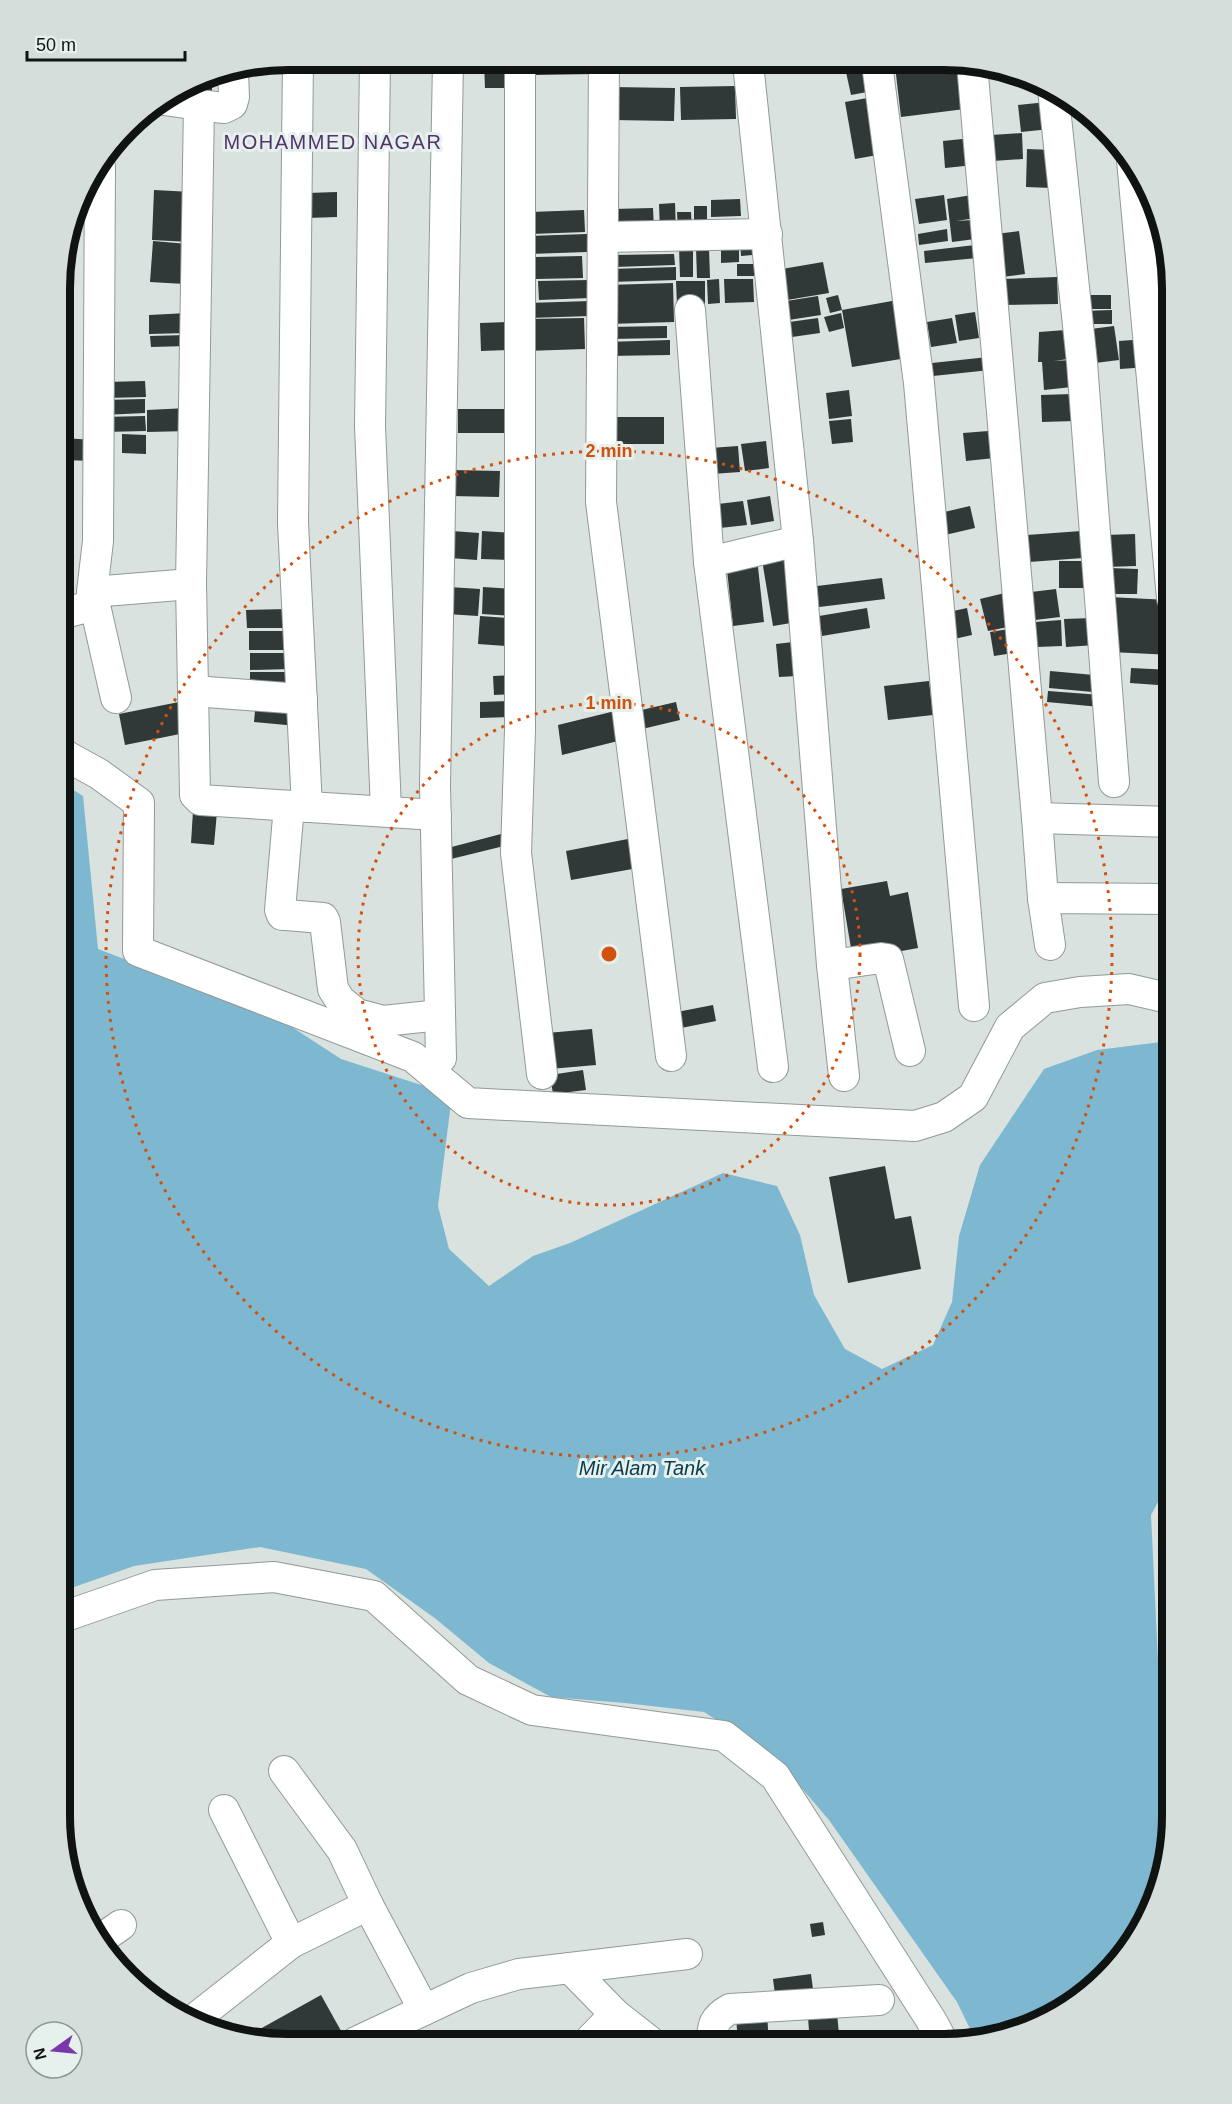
<svg xmlns="http://www.w3.org/2000/svg" width="1232" height="2104" font-family="Helvetica,sans-serif">
  <rect width="100%" height="100%" fill="#d9e2df"/>
  <!-- water -->
  <polygon fill="#7db7d0" points="61,782 83,796 98,949 278,1018 341,1059 452,1095 438,1206 449,1249 489,1286 533,1256 570,1243 723,1173 777,1186 800,1235 814,1295 845,1349 882,1369 933,1345 952,1302 959,1236 980,1165 1044,1069 1097,1050 1161,1042 1172,1044 1172,1476 1151,1515 1167,1848 1155,1902 1125,1955 1071,2005 1017,2032 975,2039 957,2002 829,1820 775,1757 704,1712 625,1703 551,1697 489,1663 436,1619 366,1569 260,1547 134,1566 60,1592"/>
  <!-- building -->
  <g fill="#303838">
    <polygon points="513,61 514,88 485,88 484,62"/>
    <polygon points="534,62 594,62 594,74 535,75"/>
    <polygon points="916,64 968,64 973,108 901,117 895,66"/>
    <polygon points="873,67 878,90 851,95 846,72"/>
    <polygon points="1008,71 1025,77 1009,78"/>
    <polygon points="212,75 212,91 180,91 201,77"/>
    <polygon points="735,86 736,119 681,120 680,87"/>
    <polygon points="612,87 675,88 674,121 612,120"/>
    <polygon points="873,97 883,154 855,159 845,102"/>
    <polygon points="1047,102 1050,129 1021,132 1018,105"/>
    <polygon points="1022,133 1023,159 993,161 991,135"/>
    <polygon points="972,138 974,165 945,168 943,141"/>
    <polygon points="1027,149 1053,150 1052,188 1026,187"/>
    <polygon points="154,190 192,192 190,242 152,240"/>
    <polygon points="337,192 337,217 307,218 307,193"/>
    <polygon points="944,195 947,220 919,224 915,199"/>
    <polygon points="972,195 976,218 956,221 973,220 975,239 952,242 947,199"/>
    <polygon points="740,199 741,216 711,217 711,200"/>
    <polygon points="675,203 676,232 660,232 659,204"/>
    <rect x="694" y="206" width="13" height="27"/>
    <polygon points="653,208 654,230 614,232 613,209"/>
    <polygon points="584,210 585,232 531,234 531,212"/>
    <polygon points="677,212 691,212 692,231 678,231"/>
    <polygon points="947,229 948,241 919,245 918,234"/>
    <polygon points="1019,231 1025,274 1002,277 996,234"/>
    <polygon points="587,234 587,252 529,254 528,236"/>
    <polygon points="740,240 764,254 741,256"/>
    <polygon points="153,241 188,244 185,284 150,282"/>
    <polygon points="721,242 739,242 739,262 721,263"/>
    <polygon points="975,245 977,258 925,263 924,251"/>
    <polygon points="679,247 693,247 693,277 680,277"/>
    <polygon points="696,248 709,248 710,278 697,278"/>
    <polygon points="674,254 675,265 614,267 614,255"/>
    <polygon points="582,256 583,278 536,279 535,257"/>
    <polygon points="823,262 829,293 781,301 776,270"/>
    <rect x="737" y="264" width="17" height="12"/>
    <polygon points="676,267 676,280 610,282 610,269"/>
    <polygon points="1057,277 1058,304 1002,305 1001,279"/>
    <polygon points="719,279 720,303 708,304 707,280"/>
    <polygon points="724,279 753,279 754,302 725,303"/>
    <polygon points="589,280 590,298 539,300 538,281"/>
    <polygon points="676,281 705,281 705,305 677,306"/>
    <polygon points="673,283 674,322 608,324 607,285"/>
    <polygon points="838,295 842,310 830,313 826,298"/>
    <rect x="1081" y="295" width="30" height="14"/>
    <polygon points="818,296 821,315 782,321 780,302"/>
    <polygon points="903,299 913,357 852,367 842,310"/>
    <polygon points="590,301 591,316 528,318 528,303"/>
    <polygon points="1112,310 1112,324 1082,324 1082,311"/>
    <polygon points="975,312 979,338 959,341 955,315"/>
    <polygon points="188,313 188,333 149,334 149,315"/>
    <polygon points="841,313 844,328 829,332 824,317"/>
    <polygon points="584,318 585,349 526,351 525,319"/>
    <polygon points="818,318 820,333 785,338 782,323"/>
    <polygon points="952,318 957,343 931,347 927,322"/>
    <polygon points="508,322 509,350 481,351 480,323"/>
    <polygon points="667,326 667,338 608,339 608,327"/>
    <polygon points="1114,326 1119,360 1087,364 1083,330"/>
    <polygon points="1066,330 1068,359 1054,361 1070,360 1072,387 1044,390 1042,362 1038,362 1039,332"/>
    <polygon points="187,335 188,346 151,347 150,336"/>
    <polygon points="1146,339 1148,367 1120,369 1119,341"/>
    <polygon points="670,340 670,355 607,356 606,342"/>
    <polygon points="988,357 990,370 933,376 932,363"/>
    <polygon points="145,381 146,397 105,398 105,382"/>
    <polygon points="849,390 852,416 829,419 826,393"/>
    <polygon points="1072,394 1074,421 1042,422 1041,395"/>
    <polygon points="145,399 145,413 103,415 103,400"/>
    <polygon points="188,408 189,431 147,432 147,410"/>
    <polygon points="458,409 513,409 514,433 458,433"/>
    <polygon points="145,416 146,431 104,432 103,417"/>
    <polygon points="612,417 664,417 664,444 613,444"/>
    <polygon points="851,419 853,442 832,444 829,421"/>
    <polygon points="1001,430 1004,457 966,461 963,433"/>
    <polygon points="122,434 146,435 146,454 122,453"/>
    <polygon points="62,438 95,440 95,461 62,460"/>
    <polygon points="766,441 769,468 745,471 741,444"/>
    <polygon points="738,446 740,472 712,474 710,448"/>
    <polygon points="451,470 500,471 499,497 451,496"/>
    <polygon points="770,496 774,521 751,525 747,500"/>
    <polygon points="743,501 747,525 720,528 718,504"/>
    <polygon points="970,506 975,528 945,535 940,513"/>
    <polygon points="452,531 479,533 477,560 450,558"/>
    <polygon points="482,531 513,533 512,560 481,559"/>
    <polygon points="1081,531 1083,558 1029,562 1027,535"/>
    <polygon points="1135,534 1136,566 1106,567 1105,535"/>
    <polygon points="792,555 803,621 773,626 762,560"/>
    <rect x="1059" y="561" width="31" height="27"/>
    <polygon points="758,567 764,622 733,626 727,570"/>
    <polygon points="1109,568 1138,569 1137,594 1108,594"/>
    <polygon points="882,578 885,599 819,607 817,586"/>
    <polygon points="449,587 480,589 478,616 447,614"/>
    <polygon points="483,587 515,589 514,616 482,614"/>
    <polygon points="1056,589 1060,617 1035,620 1031,592"/>
    <polygon points="1009,592 1013,626 988,631 980,599"/>
    <polygon points="1109,597 1169,600 1172,655 1111,652"/>
    <polygon points="867,608 870,628 822,636 819,616"/>
    <polygon points="967,608 972,635 954,639 949,612"/>
    <polygon points="288,609 289,628 247,628 246,610"/>
    <polygon points="480,616 508,618 506,646 478,644"/>
    <polygon points="1093,618 1095,645 1066,647 1064,619"/>
    <polygon points="1061,620 1062,646 1037,647 1035,622"/>
    <polygon points="1015,628 1020,652 994,656 990,632"/>
    <polygon points="249,631 288,631 289,650 249,650"/>
    <polygon points="793,642 797,676 779,677 776,644"/>
    <polygon points="250,653 291,653 291,669 250,670"/>
    <polygon points="1131,668 1172,670 1172,686 1130,683"/>
    <polygon points="1050,671 1094,675 1093,692 1049,688"/>
    <polygon points="250,672 294,672 294,695 250,694"/>
    <polygon points="518,675 518,694 494,695 493,676"/>
    <polygon points="929,681 933,715 888,720 884,686"/>
    <polygon points="1048,691 1101,695 1100,707 1047,702"/>
    <polygon points="256,700 299,704 297,726 254,722"/>
    <polygon points="513,701 513,717 480,718 480,702"/>
    <polygon points="179,702 185,733 125,745 119,714"/>
    <polygon points="676,702 680,720 638,730 633,712"/>
    <polygon points="615,711 622,740 562,755 558,725"/>
    <polygon points="193,811 217,812 214,845 191,843"/>
    <polygon points="501,834 504,846 447,860 444,849"/>
    <polygon points="633,838 638,868 571,880 566,851"/>
    <polygon points="887,881 890,896 908,892 918,948 853,960 841,889"/>
    <polygon points="713,1005 716,1021 681,1028 677,1012"/>
    <polygon points="592,1029 596,1065 550,1069 547,1033"/>
    <polygon points="583,1070 586,1090 553,1094 550,1075"/>
    <polygon points="885,1166 895,1219 911,1216 921,1269 848,1283 829,1177"/>
    <polygon points="823,1922 825,1935 812,1937 810,1924"/>
    <polygon points="811,1974 814,1997 776,2002 773,1979"/>
    <polygon points="321,1995 345,2038 337,2042 267,2042 260,2029"/>
    <polygon points="767,2014 769,2043 738,2043 736,2016"/>
    <polygon points="837,2014 840,2044 810,2044 808,2017"/>
  </g>
  <g fill="none" stroke-linecap="round" stroke-linejoin="round">
    <!-- minor casing -->
    <g stroke="#919a97" stroke-width="32">
      <g id="minor">
        <polyline points="298,60 293,523 307,807"/>
        <polyline points="375,61 370,426 386,810"/>
        <polyline points="520,61 520,730 516,853 542,1074"/>
        <polyline points="604,62 601,502 671,1056"/>
        <polyline points="748,63 798,541 832,965 844,1076"/>
        <polyline points="877,64 919,383 974,1006"/>
        <polyline points="972,64 1037,818 1043,898"/>
        <polyline points="233,71 234,97 232,104 224,108 199,105 191,584 195,795 200,800 436,815"/>
        <polyline points="1053,89 1082,363 1114,782"/>
        <polyline points="164,100 199,105"/>
        <polyline points="1132,160 1172,598"/>
        <polyline points="100,167 98,541 92,592 116,698"/>
        <polyline points="603,237 767,234"/>
        <polyline points="690,310 709,562 773,1067"/>
        <polyline points="709,562 798,541"/>
        <polyline points="92,592 191,584"/>
        <polyline points="61,614 94,605"/>
        <polyline points="193,691 302,699"/>
        <polyline points="61,753 99,774 139,803 138,951 413,1057 468,1103 915,1126 944,1117 973,1097 1010,1027 1045,998 1080,992 1129,989 1172,999"/>
        <polyline points="289,806 280,910 282,915 286,915 323,918 325,922 333,989 340,1000 357,1014 383,1021 440,1015"/>
        <polyline points="1037,818 1172,822"/>
        <polyline points="1050,945 1043,898 1172,899"/>
        <polyline points="832,965 881,958 888,959 910,1051"/>
        <polyline points="441,1058 435,785 448,61"/>
        <polyline points="60,1618 155,1585 274,1577 374,1596 468,1680 532,1710 724,1736 775,1776 931,2020 944,2044"/>
        <polyline points="284,1771 342,1850 368,1905 424,2010"/>
        <polyline points="224,1810 291,1943"/>
        <polyline points="98,1941 121,1925"/>
        <polyline points="570,1968 687,1954"/>
        <polyline points="192,2021 291,1943 368,1905"/>
        <polyline points="356,2042 471,1988 519,1974 570,1968 615,2014 652,2043"/>
        <polyline points="587,2043 615,2014"/>
        <path d="M712,2043c0,-18 2,-25 18,-34l149,-9"/>
      </g>
    </g>
    <!-- minor -->
    <use href="#minor" stroke="#fff" stroke-width="30"/>
  </g>
  <!-- distance rings -->
  <g fill="none" stroke="#d2520d" stroke-width="3" stroke-dasharray="3 6">
    <circle cx="609" cy="954" r="251"/>
    <circle cx="609" cy="954" r="503"/>
  </g>
  <g text-anchor="middle" dominant-baseline="central" stroke-width="6" stroke-linejoin="round" paint-order="stroke">
    <!-- neighbourhood labels -->
    <g font-size="20" letter-spacing="1.5" fill="#53336c" stroke="#e6f0ec">
      <text x="333" y="142">MOHAMMED NAGAR</text>
    </g>
    <!-- water labels -->
    <g font-size="20" font-style="italic" fill="#073b4e" stroke="#e6f0ec">
      <text x="642" y="1468">Mir Alam Tank</text>
    </g>
  </g>
  <!-- crop -->
  <path d="M0 0H1232V2104H0ZM288 70H944A218 218 0 0 1 1162 288V1816A218 218 0 0 1 944 2034H288A218 218 0 0 1 70 1816V288A218 218 0 0 1 288 70Z" fill="#d5dedb" fill-rule="evenodd"/>
  <path fill="none" stroke="#0f1312" stroke-width="8" d="M288 70H944A218 218 0 0 1 1162 288V1816A218 218 0 0 1 944 2034H288A218 218 0 0 1 70 1816V288A218 218 0 0 1 288 70Z"/>
  <circle cx="609" cy="954" r="9" fill="#d2520d" stroke="#e6f0ec" stroke-width="3"/>
  <g font-size="18" text-anchor="middle" font-weight="bold" fill="#d2520d" stroke="#e6f0ec" stroke-width="6" stroke-linejoin="round" paint-order="stroke">
    <text x="609" y="457">2 min</text>
    <text x="609" y="709">1 min</text>
  </g>
  <!-- north arrow -->
  <g transform="translate(54 2050) rotate(255)"><circle r="28" fill="#e6f0ec" stroke="#909895" stroke-width="1.5"/>
  <path d="M0-4.5L10 22L0 15L-10 22Z" fill="#7a36aa"/>
  <text y="-9" font-size="16" font-weight="bold" text-anchor="middle" fill="#0f1312">N</text>
  </g>
  <!-- scale -->
  <path d="M27 51v9h158v-9" fill="none" stroke="#0f1312" stroke-width="3"/>
  <text x="36" y="51" font-size="18" fill="#0f1312" stroke="#e6f0ec" stroke-width="4.5" paint-order="stroke">50 m</text>
</svg>
